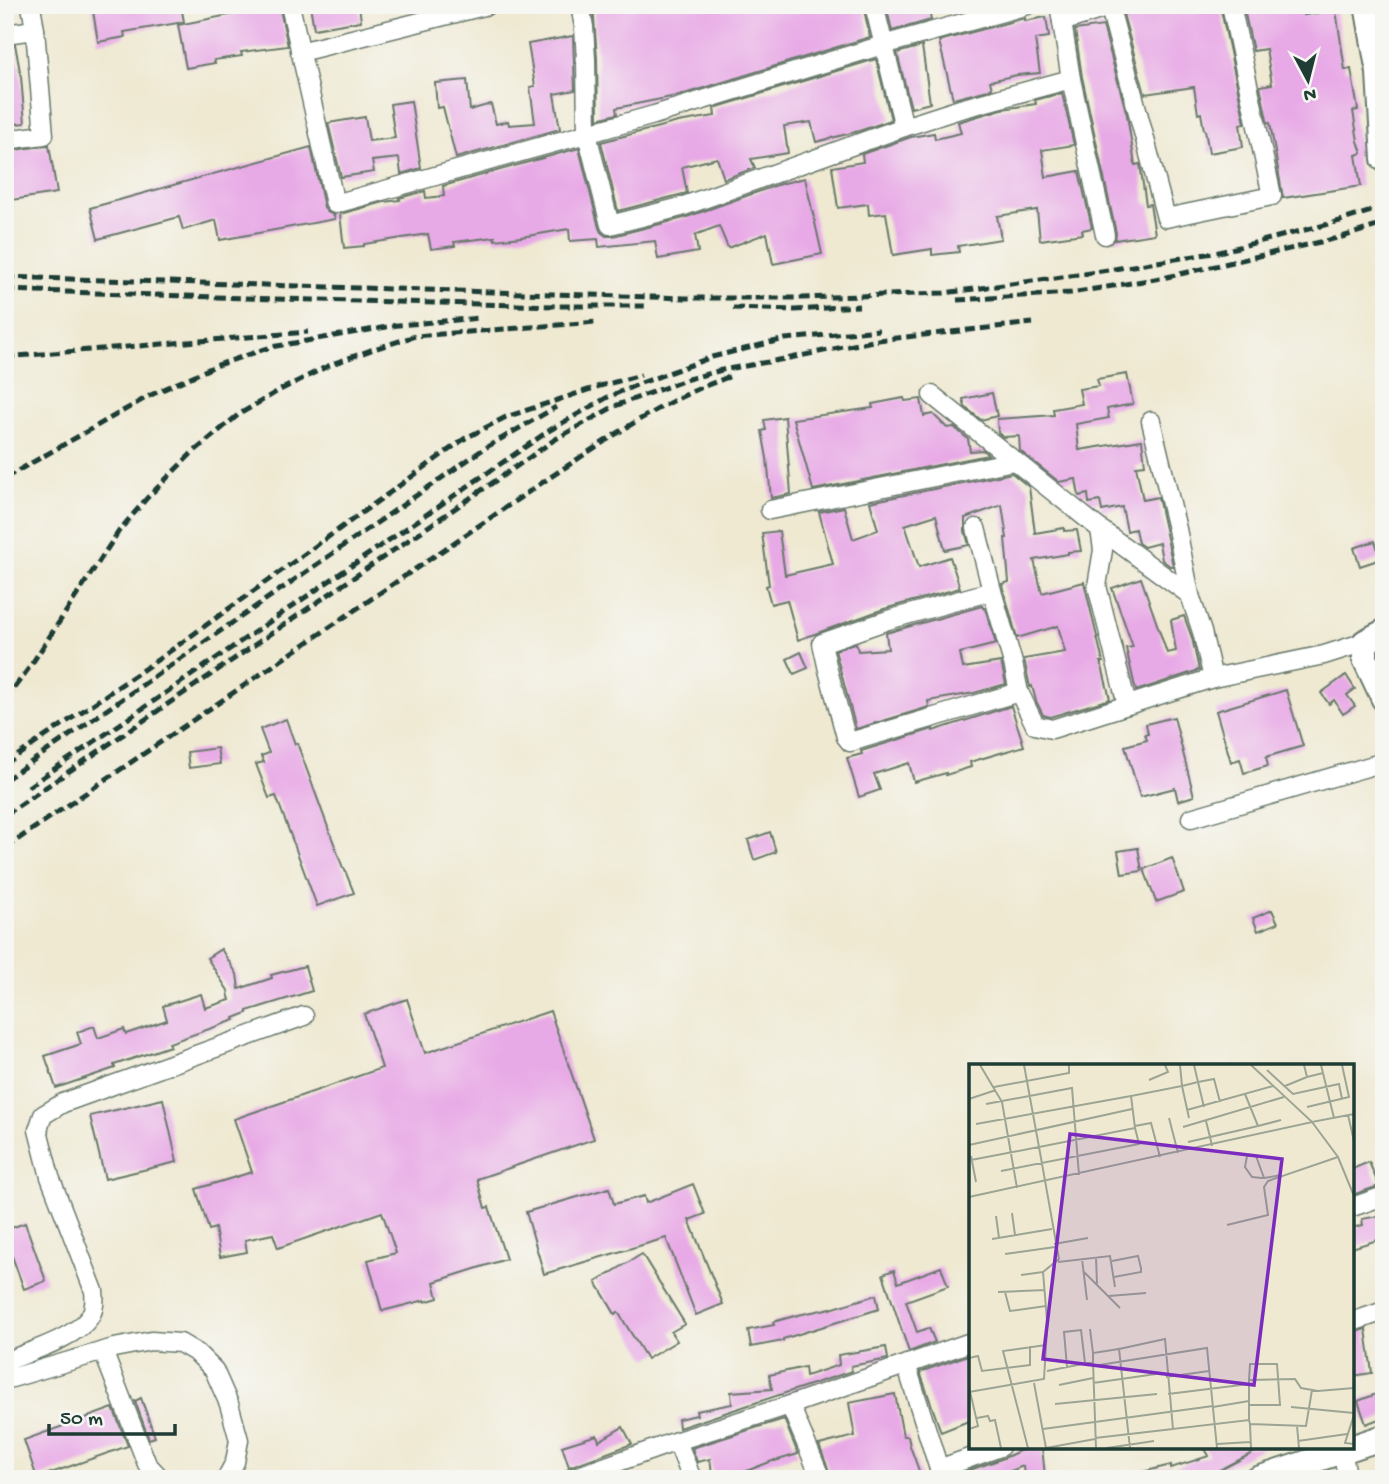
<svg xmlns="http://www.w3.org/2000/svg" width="1389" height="1484" font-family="'Gochi Hand',sans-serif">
  <rect width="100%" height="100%" fill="#f6f6f2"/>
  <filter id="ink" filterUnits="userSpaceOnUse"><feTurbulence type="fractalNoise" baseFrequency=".0143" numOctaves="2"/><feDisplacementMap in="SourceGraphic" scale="14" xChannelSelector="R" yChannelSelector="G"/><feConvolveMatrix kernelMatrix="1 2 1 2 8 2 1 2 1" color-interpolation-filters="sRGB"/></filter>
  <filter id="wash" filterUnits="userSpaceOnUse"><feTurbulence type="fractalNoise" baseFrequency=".00686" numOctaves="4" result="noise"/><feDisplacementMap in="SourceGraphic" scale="28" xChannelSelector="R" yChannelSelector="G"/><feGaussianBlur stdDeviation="1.57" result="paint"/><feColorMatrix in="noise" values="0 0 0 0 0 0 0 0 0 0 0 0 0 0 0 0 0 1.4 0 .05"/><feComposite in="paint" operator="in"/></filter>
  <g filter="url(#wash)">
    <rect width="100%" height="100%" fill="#efe9d2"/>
    <g id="blocks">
      <!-- building -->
      <g fill="#e8aae6">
        <polygon points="92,5 181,5 184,22 124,32 125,37 98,42"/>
        <polygon points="259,5 279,5 288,46 241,52 242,56 214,60 215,63 186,68 178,25 239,13 238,8"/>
        <polygon points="310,5 359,5 361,21 314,29"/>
        <polygon points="593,5 863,5 870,37 681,95 616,108 617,114 598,119 597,58"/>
        <polygon points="886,5 928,5 931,20 892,31"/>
        <polygon points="1162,5 1220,5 1245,123 1240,124 1243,147 1209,153 1205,130 1204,130 1201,113 1198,114 1194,87 1145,94 1123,14 1163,7"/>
        <polygon points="1243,5 1302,5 1304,15 1336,10 1345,70 1351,69 1358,110 1353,111 1358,141 1362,153 1356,155 1361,186 1283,198 1270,123 1268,123 1267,120 1260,86 1272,84 1266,49 1253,51"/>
        <polygon points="1046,17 1049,37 1035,39 1040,73 1017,75 990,81 992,89 953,99 939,41 1025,18 1025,21"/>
        <polygon points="1103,26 1127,115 1135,165 1140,164 1146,205 1150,204 1155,234 1115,240 1116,233 1082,77 1075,30"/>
        <polygon points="573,36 575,90 554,94 560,129 456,158 443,107 437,108 435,83 467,80 470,110 491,104 496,124 508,121 509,125 535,123 530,87 535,86 528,44"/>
        <polygon points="15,44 21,77 25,123 5,125 5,45"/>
        <polygon points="922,46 930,103 911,108 897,53"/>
        <polygon points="876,59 891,120 859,131 816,142 811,122 784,126 788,153 751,159 755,168 724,179 717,158 682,167 687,193 618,211 601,142 678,122 715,116 714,108"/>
        <polygon points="1062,93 1074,145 1042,150 1046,177 1079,171 1092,228 1082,230 1083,234 1040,240 1037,210 997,216 1001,239 958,246 959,252 932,255 932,249 893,255 886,213 869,215 868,204 838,208 832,167 863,162 862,154 911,137 934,133 935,139 961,133 958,122 1002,109 1036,104 1035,100"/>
        <polygon points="411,101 421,168 401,174 399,158 372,161 374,172 341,177 328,123 365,117 369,141 395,138 390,104"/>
        <polygon points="49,145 57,193 5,201 5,173 12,172 8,151"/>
        <polygon points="311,147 324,207 327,212 334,215 335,219 220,240 216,220 183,230 179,217 98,239 90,208"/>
        <polygon points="579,148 599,228 601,232 606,236 613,236 684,218 780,184 805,178 822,254 773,264 767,233 728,248 719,226 695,235 698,252 658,259 655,241 599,247 598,239 570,241 569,229 521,237 495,240 495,237 454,242 455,246 431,249 428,234 364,244 364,246 344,248 340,214 384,202 400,200 399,198 425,191 426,198 444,196 443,186"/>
        <polygon points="1127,374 1133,404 1107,409 1109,418 1076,424 1079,450 1142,440 1145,465 1136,466 1143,500 1158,497 1173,566 1170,566 1162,560 1159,543 1144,547 1138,543 1135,529 1127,531 1122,507 1102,511 1100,501 1089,503 1088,494 1079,496 1076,479 1059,482 1020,451 1019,436 1003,437 998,433 997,419 1054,415 1053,409 1082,404 1079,389 1099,386 1097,379"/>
        <polygon points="992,393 997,416 981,420 965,407 963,399"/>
        <polygon points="904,398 905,401 921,399 924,416 933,414 947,428 954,427 968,439 970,451 983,450 988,455 813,490 793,419 873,408 872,404"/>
        <polygon points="785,417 791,494 771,498 767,458 762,431 766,430 764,420"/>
        <polygon points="1012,473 1029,487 1035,533 1064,528 1064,531 1077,530 1081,551 1068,552 1068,554 1034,560 1042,593 1084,582 1103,662 1101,662 1110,699 1050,717 1043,715 1036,701 1032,686 1030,687 1024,659 1065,652 1058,626 1017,638 1002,584 1009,582 1005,538 1007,538 1002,505 965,518 965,531 969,545 945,550 936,515 905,525 919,567 950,557 960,588 884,609 798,640 787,600 771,604 766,586 769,585 762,533 779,531 785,575 833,564 819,512 844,507 853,539 878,530 870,502"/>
        <polygon points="1375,541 1381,559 1360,566 1354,548"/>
        <polygon points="1141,578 1167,653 1176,651 1171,620 1184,616 1192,638 1199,670 1136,691 1126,648 1133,647 1112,588"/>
        <polygon points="982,606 983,608 985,608 996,644 960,653 963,668 1001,662 1006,684 974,693 928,701 929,707 856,729 835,650 856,643 858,651 888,649 886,633"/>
        <polygon points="801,652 808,668 794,674 787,659"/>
        <polygon points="1346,675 1355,689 1347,695 1355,706 1343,714 1334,700 1329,704 1321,693"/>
        <polygon points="1286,690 1303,746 1266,757 1268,766 1244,773 1240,759 1231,762 1216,711"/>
        <polygon points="1011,706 1024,746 970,762 971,767 946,775 946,773 914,782 909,763 874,774 880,790 859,797 847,758 862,754 861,751 933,729 933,731"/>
        <polygon points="1174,717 1194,796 1178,801 1175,788 1140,797 1125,746 1147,740 1145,734 1148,734 1146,724"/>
        <polygon points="286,719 295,744 297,743 343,868 344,868 354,893 317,906 276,796 269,798 256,764 264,762 261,756 269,753 260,729"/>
        <polygon points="217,748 220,764 189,768 187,752"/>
        <polygon points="770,832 776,852 754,860 748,840"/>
        <polygon points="1138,848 1142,871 1122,874 1118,851"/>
        <polygon points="1172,858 1184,892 1156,902 1144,869"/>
        <polygon points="1272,910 1278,923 1258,931 1253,918"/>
        <polygon points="221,949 237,974 239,989 272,978 271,975 305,966 312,991 247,1011 247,1013 234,1018 235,1020 169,1043 170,1046 114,1065 115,1068 56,1088 45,1056 81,1044 77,1032 94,1026 98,1038 124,1029 126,1034 167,1020 163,1006 201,994 205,1008 230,1000 228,993 229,992 207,958"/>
        <polygon points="407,999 425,1053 550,1011 594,1139 477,1179 485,1208 489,1207 506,1259 434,1282 438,1298 425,1302 425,1300 382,1311 368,1260 396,1253 382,1212 278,1248 273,1234 245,1240 247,1252 220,1257 215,1228 209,1230 196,1189 252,1172 234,1119 382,1068 364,1014"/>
        <polygon points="163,1099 177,1162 105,1179 90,1116"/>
        <polygon points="1369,1162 1379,1186 1352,1195 1352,1169"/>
        <polygon points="693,1184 705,1214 689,1220 723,1304 696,1315 666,1238 544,1274 526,1212 609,1188 614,1204 644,1196 646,1203"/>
        <polygon points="1384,1215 1384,1238 1352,1248 1352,1228 1363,1225 1362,1219"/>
        <polygon points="25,1223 46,1281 24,1289 5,1237 5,1230"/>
        <polygon points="642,1254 685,1324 671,1332 677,1341 647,1359 618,1312 615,1314 596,1282"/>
        <polygon points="941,1267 948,1286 906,1301 917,1332 929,1328 935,1342 909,1352 883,1274 894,1270 898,1283"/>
        <polygon points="876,1295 879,1309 783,1339 783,1341 751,1347 748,1330 774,1325 773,1322 798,1315 831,1308 831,1309"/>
        <polygon points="1366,1329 1372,1373 1352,1376 1352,1333"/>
        <polygon points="886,1347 888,1359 851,1366 852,1371 679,1428 678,1419 697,1415 696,1411 732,1404 731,1392 772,1389 769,1375 805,1367 806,1376 839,1365 838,1355"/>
        <polygon points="971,1354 971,1420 941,1432 920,1372"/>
        <polygon points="1384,1391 1384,1417 1366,1424 1358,1401"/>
        <polygon points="895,1394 903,1436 908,1436 910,1446 922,1479 832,1479 819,1445 855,1436 849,1403"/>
        <polygon points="141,1398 155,1437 149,1439 135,1401"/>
        <polygon points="113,1408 128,1446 37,1478 24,1440"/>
        <polygon points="784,1419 798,1454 775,1461 775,1460 744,1472 745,1479 713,1479 710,1459 697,1462 692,1448"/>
        <polygon points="623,1427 632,1444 569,1467 562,1446 597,1435 599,1441"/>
        <polygon points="1021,1447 1042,1447 1045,1476 1024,1478 1023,1466 991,1479 953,1479 953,1476 1004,1458 1021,1450"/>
        <polygon points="1204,1447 1264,1447 1203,1479 1135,1479 1134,1474 1171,1465 1171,1468 1209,1456"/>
      </g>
    </g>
  </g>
  <g filter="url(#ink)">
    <use href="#blocks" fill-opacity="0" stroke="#68796b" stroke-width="2"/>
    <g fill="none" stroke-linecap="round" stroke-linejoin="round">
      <!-- street casing -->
      <g stroke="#68796b" stroke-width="21">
        <g id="street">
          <polyline points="290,5 335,204 654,115 883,45 1028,5"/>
          <polyline points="580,5 584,27 586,59 587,134 610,225 681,207 904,127"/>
          <polyline points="874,5 904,127 960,109 1071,79 1062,22"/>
          <polyline points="1059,5 1062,22 1116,5"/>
          <polyline points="1110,8 1166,218 1272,196 1231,5"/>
          <polyline points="5,34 35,30"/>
          <polyline points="300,52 488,5"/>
          <polyline points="1071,79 1105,235"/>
          <polyline points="5,140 44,135 35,30 31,5"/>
          <polyline points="932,395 1100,529 1190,595"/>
          <polyline points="1151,421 1177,529 1190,595 1202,632 1213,678"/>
          <polyline points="770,510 1014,461"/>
          <polyline points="976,528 992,591 1013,663 1019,692 1035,725 1052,729 1213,678 1324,655 1365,642"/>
          <polyline points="1100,529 1103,550 1097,586 1127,705"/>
          <polyline points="992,591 888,620 822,643 828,670 846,737 850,742 1019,692"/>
          <polyline points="1191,818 1384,762"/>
          <polyline points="1352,1207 1384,1196"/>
          <polyline points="1352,1322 1384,1311"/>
          <polyline points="103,1351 147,1464 161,1479"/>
          <path d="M5,1362c23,-10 70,-24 84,-44 6,-8 6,-18 5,-27l-44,-114 -12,-47 5,-15 20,-12 241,-87"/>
          <polyline points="906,1364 939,1469"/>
          <polyline points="5,1380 114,1348 151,1341 180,1343 197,1353 214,1370 229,1404 239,1440 235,1462 226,1479"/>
          <polyline points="790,1405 821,1479"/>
          <polyline points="677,1441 692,1479"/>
          <polyline points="1341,1447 1348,1479"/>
          <polyline points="570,1479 677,1441 790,1405 971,1342"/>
          <polyline points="942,1479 939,1469 1000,1447"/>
        </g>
      </g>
      <!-- secondary casing -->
      <g stroke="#68796b" stroke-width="28">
        <g id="secondary">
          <polyline points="1367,5 1379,73 1384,159"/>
          <polyline points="1384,632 1365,642 1365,659 1384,699"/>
          <polyline points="1258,1479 1384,1437"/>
        </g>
      </g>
      <!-- street -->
      <use href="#street" stroke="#fff" stroke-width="18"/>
      <!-- secondary -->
      <use href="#secondary" stroke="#fff" stroke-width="24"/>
      <!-- rail -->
      <g stroke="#1f3d34" stroke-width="5" stroke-dasharray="10 5" stroke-linecap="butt">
        <polyline points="5,277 685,298 802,298 944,293 1077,275 1219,252 1340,221 1384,207"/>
        <polyline points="5,290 276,299 557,306 646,306"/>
        <polyline points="957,300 1071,293 1167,277 1342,237 1384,224"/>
        <polyline points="733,308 794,310 859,306"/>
        <polyline points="5,357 308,332"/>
        <polyline points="5,478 151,395 215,366 271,347 398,325 480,318"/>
        <polyline points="5,700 29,668 119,531 147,498 191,454 238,415 278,391 332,364 374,349 415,336 596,322"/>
        <polyline points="5,764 166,654 464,439 506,417 600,386 641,375"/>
        <polyline points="5,780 485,448 556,407"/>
        <polyline points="28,787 550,430 608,397 641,383 712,357 785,339 879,330"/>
        <polyline points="5,815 523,462 554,440 615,406 688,379 722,370 785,359 878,340 1033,323"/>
        <path d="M5,848l544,-370c58,-38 116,-80 183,-102"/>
      </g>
    </g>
  </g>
  <!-- overview -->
  <g transform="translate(969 1064)">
    <rect width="385" height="385" fill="#efe9d2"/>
    <path fill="none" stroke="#9ca493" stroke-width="2" d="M11,1l22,37 15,86M282,1l61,57 42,-8M335,1l3,12 16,-4M352,1l13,53M298,6l26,24 46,-10 3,15M180,16l19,-8 -3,-7M316,22l22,-9M25,23l75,-14v-8M276,30l13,32 23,-6M0,35l27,-9M17,40l86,-16 7,87M235,43l-6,-25 16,-3 6,23M338,43l42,-10 -7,-32M218,46l86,-24M379,51l6,26M200,54l9,35M220,54l-7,-32 16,-4 -4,-17M237,57l4,16 48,-11M7,60l155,-28M166,62l16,-3 9,34M214,63l101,-30M219,78l22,-5 2,9M0,81l163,-36M2,92l5,26M2,96l68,-13 -15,-82M32,107l138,-27 -4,-16M295,114l-8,-22h-9l-2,11 7,10 10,1h2l12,-2 3,-1M0,133l343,-75 26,35 16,39M43,149l3,22M27,152l3,22M258,161l41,-10 -4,-28 4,-6 70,-24M23,175l60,-10M85,180l34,-6M36,190l50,-7M127,193l1,27M113,195l5,41M143,197l26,-5 3,12v4l-27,5M89,198l52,-6 5,31M115,208l36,36M52,211l22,-3M29,228l47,-2M36,228l5,19 36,-5M140,232l37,-3M78,256l-4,-48 16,-13 -20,-112 96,-19 -4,-32 51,-10 -2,-21M121,265l3,24M150,285l46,-10 8,90 76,-9 1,4 56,2 6,-36M0,294l9,-2 4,15 48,-6v-19M124,298v-9l26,-4 11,99M124,302l114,-18 10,100M98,303l-3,-35 17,-2 4,33M78,307l46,-9 3,86M197,313l43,-6M280,316l46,-1 6,9 17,3 36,-3M65,319l12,65M124,319l63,-9M90,321l34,-7M0,323l9,39 -9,3M0,328l75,-13 3,-50M199,330l81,-10M86,340l102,-10M280,341h31l-3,-41h-27l-1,16v40M244,343l36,-6M322,343l63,6M385,351l-9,28 9,1M8,354l11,-2 2,5 5,-1 6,28M281,360l1,24M328,362l2,22M74,365l170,-23M126,374l78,-9M329,377l49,-7M248,380l33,-2M59,384l-25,-97 43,-6M77,384l49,-9M138,384l47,-7"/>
    <path fill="#7b2cbf" fill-opacity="0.15" stroke="#7b2cbf" stroke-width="3.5" d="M101,70l212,25 -28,226 -211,-26z"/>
    <rect width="385" height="385" fill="none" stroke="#1f3d34" stroke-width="3.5"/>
  </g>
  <!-- margin -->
  <rect width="1389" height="1484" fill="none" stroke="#f6f6f2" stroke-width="28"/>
  <!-- north arrow -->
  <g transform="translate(1308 80) rotate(173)" stroke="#f6f6f2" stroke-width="5" paint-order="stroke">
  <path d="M0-5L12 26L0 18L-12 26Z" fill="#1f3d34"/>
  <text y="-10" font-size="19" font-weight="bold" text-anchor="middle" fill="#1f3d34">N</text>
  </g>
  <!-- scale -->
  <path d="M49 1424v10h126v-10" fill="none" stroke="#1f3d34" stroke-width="3.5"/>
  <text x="60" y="1424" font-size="21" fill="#1f3d34" stroke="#f6f6f2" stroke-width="5" paint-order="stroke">50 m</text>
</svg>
